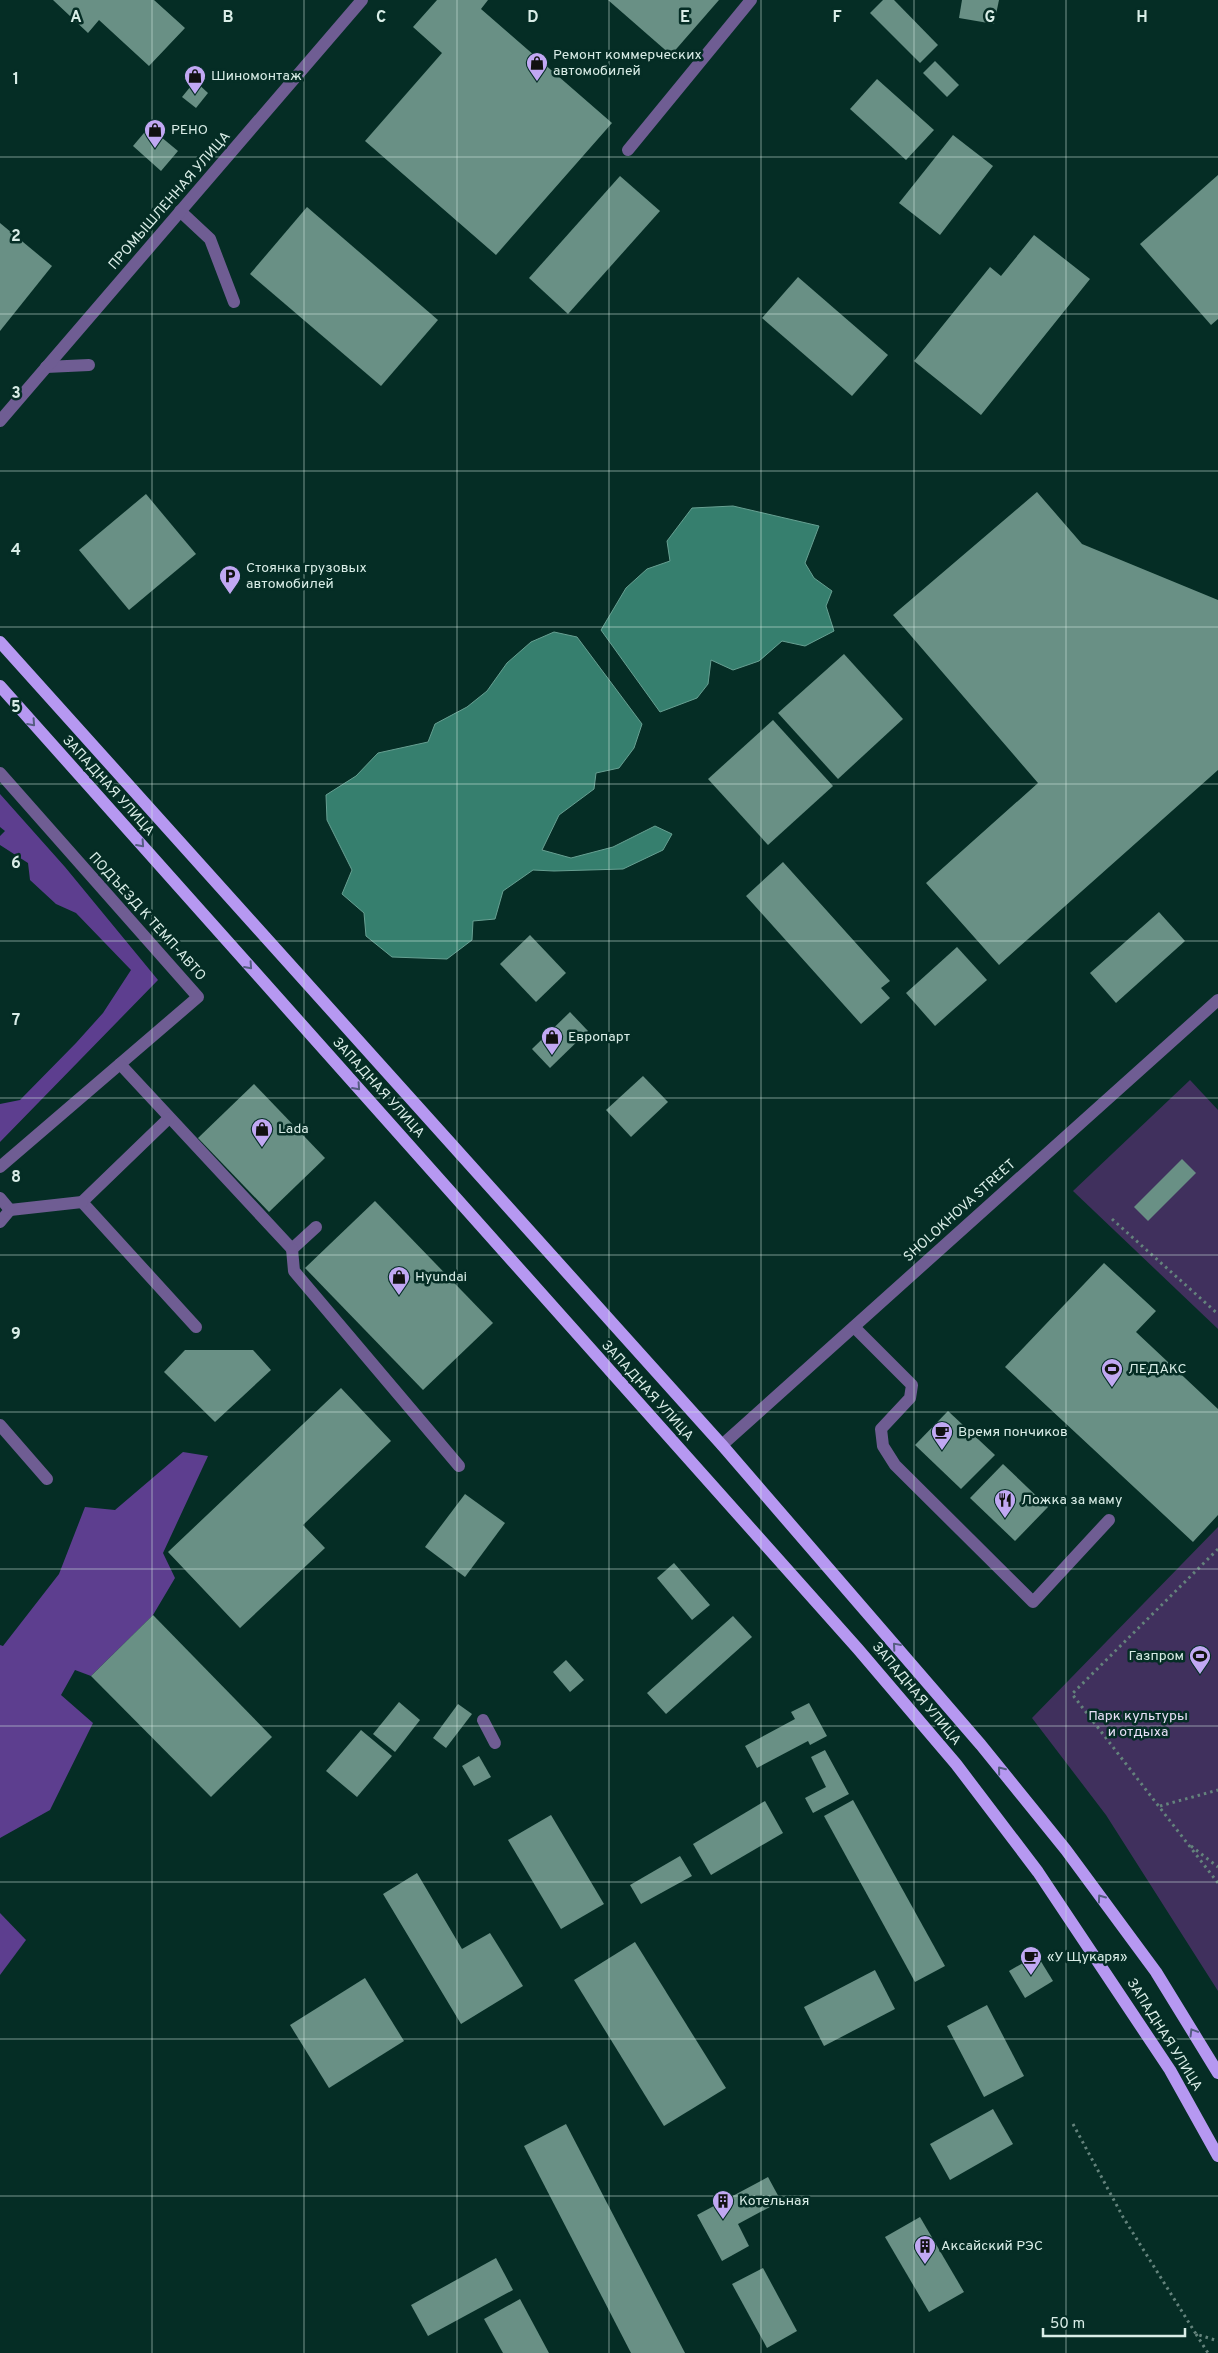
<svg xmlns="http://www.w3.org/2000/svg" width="1218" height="2353" font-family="Overpass,sans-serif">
  <rect width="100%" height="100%" fill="#052d25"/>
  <!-- green -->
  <g fill="#40305d">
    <polygon points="1190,1080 1218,1110 1218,1329 1073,1191"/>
    <polygon points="1218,1527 1218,1991 1106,1815 1032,1718"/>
  </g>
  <!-- forest -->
  <g fill="#5d3e8f">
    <polygon points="0,794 65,867 158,980 0,1142 0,1104 20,1100 76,1043 103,1013 131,970 76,913 56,904 30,880 28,863 0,845 0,836 5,831 0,827"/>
    <polygon points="183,1452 208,1456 163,1553 175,1578 153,1615 91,1676 75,1670 61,1695 93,1723 50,1810 0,1838 0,1645 3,1646 59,1574 85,1507 115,1510"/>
    <polygon points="0,1913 26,1940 0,1975"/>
  </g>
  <!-- water -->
  <g fill="#367f6e" stroke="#67a092">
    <polygon points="733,506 819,526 805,563 814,578 832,591 826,606 834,631 805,646 782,641 759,661 733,670 711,660 708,684 697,698 660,712 601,630 626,588 647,569 670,561 667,541 692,508"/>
    <polygon points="554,632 577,637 642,724 634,748 619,768 596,773 594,789 559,815 542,850 571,858 613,847 655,826 672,834 663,850 623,869 554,871 533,870 503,891 495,919 473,921 472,940 447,959 392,957 366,936 364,913 342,894 352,870 327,820 326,795 356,776 378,753 428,742 435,724 467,707 487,691 507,663 531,642"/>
  </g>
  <!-- building -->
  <g fill="#699085">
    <polygon points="53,0 154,0 185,28 149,66 99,20 88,33"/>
    <polygon points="437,0 488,0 481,9 612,123 496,255 365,141 442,53 413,27"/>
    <polygon points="608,0 719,0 671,55"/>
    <polygon points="883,0 894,0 938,45 920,63 870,13"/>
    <polygon points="962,0 999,0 994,24 959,18"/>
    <polygon points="935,61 959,85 947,97 923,73"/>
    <polygon points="877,79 934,130 906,160 850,109"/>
    <polygon points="195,81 208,93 196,108 182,97"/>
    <polygon points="149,127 178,151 161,171 133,146"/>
    <polygon points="953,135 993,166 940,235 899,203"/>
    <polygon points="1218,175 1218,319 1211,325 1140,244"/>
    <polygon points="620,176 660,211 568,314 529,278"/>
    <polygon points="307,207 438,320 381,386 250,274"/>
    <polygon points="0,223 52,266 0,331"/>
    <polygon points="1034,235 1090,279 981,415 914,361 990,267 1001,276"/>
    <polygon points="798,277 888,355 852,396 762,318"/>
    <polygon points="1037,492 1082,544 1218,600 1218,770 999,965 926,883 1038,783 893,615"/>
    <polygon points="146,494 196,554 129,610 79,550"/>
    <polygon points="844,654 903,719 838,779 778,713"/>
    <polygon points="773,720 833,786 768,845 708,779"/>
    <polygon points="783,862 890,981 881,988 890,998 861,1024 746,896"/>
    <polygon points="1159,912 1185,941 1116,1003 1090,973"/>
    <polygon points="530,935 566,973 536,1002 500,964"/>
    <polygon points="957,947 987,980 935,1026 906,993"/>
    <polygon points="570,1012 588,1031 550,1068 532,1049"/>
    <polygon points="643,1076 668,1102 631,1137 606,1110"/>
    <polygon points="254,1084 325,1158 269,1212 198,1138"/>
    <polygon points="1182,1159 1196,1173 1148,1221 1134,1207"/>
    <polygon points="375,1201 493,1323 423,1390 305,1268"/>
    <polygon points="1104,1263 1156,1311 1136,1332 1218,1409 1218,1515 1193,1542 1005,1367"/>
    <polygon points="185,1350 253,1350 271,1370 215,1422 164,1372"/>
    <polygon points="341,1388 391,1441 303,1525 325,1548 240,1628 168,1552"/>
    <polygon points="948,1411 995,1455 961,1489 915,1445"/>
    <polygon points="1003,1464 1048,1507 1015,1541 970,1498"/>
    <polygon points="465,1494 505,1523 465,1577 425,1547"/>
    <polygon points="674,1563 710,1605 692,1620 657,1578"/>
    <polygon points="153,1615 272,1737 211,1797 91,1676"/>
    <polygon points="733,1616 752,1637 666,1714 647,1693"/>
    <polygon points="566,1660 584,1680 570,1692 553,1672"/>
    <polygon points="399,1702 420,1720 395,1752 373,1734"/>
    <polygon points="809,1703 827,1736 810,1745 808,1741 757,1768 745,1746 795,1719 791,1712"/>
    <polygon points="458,1704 472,1714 446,1748 433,1738"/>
    <polygon points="361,1730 392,1756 357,1797 326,1771"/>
    <polygon points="825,1750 849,1794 813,1813 805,1798 826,1787 811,1757"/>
    <polygon points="479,1756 491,1777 474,1786 462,1766"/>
    <polygon points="853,1800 945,1966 915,1982 824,1816"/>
    <polygon points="765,1801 783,1833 711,1875 693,1844"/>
    <polygon points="551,1815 604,1904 561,1929 508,1840"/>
    <polygon points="680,1856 692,1876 641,1904 630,1885"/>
    <polygon points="417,1873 462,1949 490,1933 523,1986 461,2024 383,1894"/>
    <polygon points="635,1942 726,2088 664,2126 574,1980"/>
    <polygon points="1037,1955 1053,1981 1025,1998 1009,1971"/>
    <polygon points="875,1970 895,2009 824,2046 804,2007"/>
    <polygon points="365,1978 404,2041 329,2088 290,2025"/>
    <polygon points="987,2005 1024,2076 984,2097 947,2026"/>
    <polygon points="993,2109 1013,2144 950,2180 930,2144"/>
    <polygon points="566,2124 685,2353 631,2353 524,2146"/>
    <polygon points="768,2177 781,2201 738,2224 749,2246 722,2261 697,2215"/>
    <polygon points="920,2217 964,2292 929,2312 885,2237"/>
    <polygon points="496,2258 513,2290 428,2336 411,2305"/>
    <polygon points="763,2268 797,2331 767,2348 732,2284"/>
    <polygon points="520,2299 549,2353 503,2353 484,2319"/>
  </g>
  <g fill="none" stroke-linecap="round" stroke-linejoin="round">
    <!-- path -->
    <g stroke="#64837c" stroke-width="3" stroke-dasharray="2.5 4" stroke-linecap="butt">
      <polyline points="1112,1219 1218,1314"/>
      <polyline points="1218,1549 1072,1694 1218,1883"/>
      <polyline points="1160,1806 1218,1790"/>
      <polyline points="1191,1846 1218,1867"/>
      <polyline points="1073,2124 1123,2217 1196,2334 1218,2341"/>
      <polyline points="1196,2334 1208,2353"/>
    </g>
    <!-- minor -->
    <g stroke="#6f5d93" stroke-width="12">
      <polyline points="628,150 751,0"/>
      <polyline points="180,211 210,239 234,302"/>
      <polyline points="46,367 89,365"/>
      <polyline points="0,421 362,0"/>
      <polyline points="0,773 198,997 0,1167"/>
      <polyline points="120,1064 292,1249 316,1227"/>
      <polyline points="169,1118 82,1202 196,1327"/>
      <polyline points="0,1198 10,1210 0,1222"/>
      <polyline points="10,1210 82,1202"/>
      <polyline points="292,1249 294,1271 459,1466"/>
      <polyline points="854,1327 912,1385 910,1398 881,1429 883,1446 895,1465 1033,1602 1109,1520"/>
      <polyline points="0,1425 47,1479"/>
      <polyline points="722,1445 1218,1000"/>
      <polyline points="483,1720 495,1743"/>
    </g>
    <!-- major -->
    <g stroke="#b698f1" stroke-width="12">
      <polyline points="0,642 722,1445 981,1745 1066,1850 1156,1972 1218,2073"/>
      <polyline points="0,686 858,1649 956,1764 1038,1872 1170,2070 1218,2156"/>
    </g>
  </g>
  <!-- one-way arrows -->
  <defs><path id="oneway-chevron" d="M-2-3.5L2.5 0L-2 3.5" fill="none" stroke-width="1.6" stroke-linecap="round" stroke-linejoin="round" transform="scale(1.25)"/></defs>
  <g stroke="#555d81">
    <use href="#oneway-chevron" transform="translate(32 723) rotate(48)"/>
    <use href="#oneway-chevron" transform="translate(141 844) rotate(48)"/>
    <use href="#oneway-chevron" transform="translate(249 966) rotate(48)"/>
    <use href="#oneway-chevron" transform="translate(357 1087) rotate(48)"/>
    <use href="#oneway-chevron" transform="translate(896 1646) rotate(-131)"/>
    <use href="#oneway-chevron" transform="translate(1001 1770) rotate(-129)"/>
    <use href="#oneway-chevron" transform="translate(1101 1898) rotate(-126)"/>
    <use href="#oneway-chevron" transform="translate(1193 2032) rotate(-121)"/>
  </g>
  <!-- grid -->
  <path fill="none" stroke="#d9ede7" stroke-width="1" stroke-opacity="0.55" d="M152,0v2353M304,0v2353M457,0v2353M609,0v2353M761,0v2353M914,0v2353M1066,0v2353M0,157h1218M0,314h1218M0,471h1218M0,627h1218M0,784h1218M0,941h1218M0,1098h1218M0,1255h1218M0,1412h1218M0,1569h1218M0,1726h1218M0,1882h1218M0,2039h1218M0,2196h1218"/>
  <!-- icons -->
  <defs>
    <g id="shop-pin" transform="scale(1.125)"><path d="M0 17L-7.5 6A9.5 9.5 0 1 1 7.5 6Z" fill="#c1a8f3" stroke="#052d25"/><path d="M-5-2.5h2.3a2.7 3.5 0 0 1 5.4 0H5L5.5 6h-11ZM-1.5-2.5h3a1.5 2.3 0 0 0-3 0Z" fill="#111"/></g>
    <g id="parking-pin" transform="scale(1.125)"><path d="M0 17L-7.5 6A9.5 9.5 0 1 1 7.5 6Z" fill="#c1a8f3" stroke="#052d25"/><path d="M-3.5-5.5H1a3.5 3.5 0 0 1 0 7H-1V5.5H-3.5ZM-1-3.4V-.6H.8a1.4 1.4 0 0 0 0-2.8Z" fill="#111"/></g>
    <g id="stadium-pin" transform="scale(1.125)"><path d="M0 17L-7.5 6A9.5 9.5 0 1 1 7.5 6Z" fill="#c1a8f3" stroke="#052d25"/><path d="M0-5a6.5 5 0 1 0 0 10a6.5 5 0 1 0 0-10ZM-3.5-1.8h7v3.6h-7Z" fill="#111"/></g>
    <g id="cafe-pin" transform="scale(1.125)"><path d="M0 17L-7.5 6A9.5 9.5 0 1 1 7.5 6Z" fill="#c1a8f3" stroke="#052d25"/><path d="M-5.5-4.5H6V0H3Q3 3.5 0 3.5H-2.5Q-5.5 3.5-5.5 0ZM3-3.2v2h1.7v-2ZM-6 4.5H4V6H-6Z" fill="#111"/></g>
    <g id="restaurant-pin" transform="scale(1.125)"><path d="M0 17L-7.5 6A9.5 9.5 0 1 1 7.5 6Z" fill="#c1a8f3" stroke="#052d25"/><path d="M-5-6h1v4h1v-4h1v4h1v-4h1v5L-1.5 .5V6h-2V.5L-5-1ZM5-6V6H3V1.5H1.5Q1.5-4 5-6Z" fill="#111"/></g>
    <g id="building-pin" transform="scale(1.125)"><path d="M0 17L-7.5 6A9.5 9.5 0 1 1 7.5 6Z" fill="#c1a8f3" stroke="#052d25"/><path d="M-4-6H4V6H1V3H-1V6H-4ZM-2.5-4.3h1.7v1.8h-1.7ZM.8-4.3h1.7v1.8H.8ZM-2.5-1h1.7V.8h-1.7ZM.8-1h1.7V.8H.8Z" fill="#111"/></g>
  </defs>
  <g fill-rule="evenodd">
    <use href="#shop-pin" x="537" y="63"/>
    <use href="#shop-pin" x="195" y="76"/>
    <use href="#shop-pin" x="155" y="130"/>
    <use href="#parking-pin" x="230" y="576"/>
    <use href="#shop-pin" x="552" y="1037"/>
    <use href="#shop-pin" x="262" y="1129"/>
    <use href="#shop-pin" x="399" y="1277"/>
    <use href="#stadium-pin" x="1112" y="1369"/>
    <use href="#cafe-pin" x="942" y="1432"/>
    <use href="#restaurant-pin" x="1005" y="1500"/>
    <use href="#stadium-pin" x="1200" y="1656"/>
    <use href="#cafe-pin" x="1031" y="1957"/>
    <use href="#building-pin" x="723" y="2201"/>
    <use href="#building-pin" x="925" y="2246"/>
  </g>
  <g text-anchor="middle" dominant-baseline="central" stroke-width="5" stroke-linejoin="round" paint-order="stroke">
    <!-- poi labels -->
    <g font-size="14" fill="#d9ede7" stroke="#052d25" text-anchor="start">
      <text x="553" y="55">Ремонт коммерческих<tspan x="553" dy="16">автомобилей</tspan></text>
      <text x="211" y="76">Шиномонтаж</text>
      <text x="171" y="130">РЕНО</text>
      <text x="246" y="568">Стоянка грузовых<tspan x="246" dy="16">автомобилей</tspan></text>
      <text x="568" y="1037">Европарт</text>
      <text x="278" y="1129">Lada</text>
      <text x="415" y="1277">Hyundai</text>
      <text x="1128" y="1369">ЛЕДАКС</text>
      <text x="958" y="1432">Время пончиков</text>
      <text x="1021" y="1500">Ложка за маму</text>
      <text x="1184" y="1656" text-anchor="end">Газпром</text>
      <text x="1047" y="1957">«У Щукаря»</text>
      <text x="739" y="2201">Котельная</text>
      <text x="941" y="2246">Аксайский РЭС</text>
    </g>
    <!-- street labels -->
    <g font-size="14" fill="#d9ede7" stroke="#052d25">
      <text transform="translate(170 201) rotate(-49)">ПРОМЫШЛЕННАЯ УЛИЦА</text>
      <text transform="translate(108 786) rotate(48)">ЗАПАДНАЯ УЛИЦА</text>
      <text transform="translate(147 917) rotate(48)">ПОДЪЕЗД К ТЕМП-АВТО</text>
      <text transform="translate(378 1088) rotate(48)">ЗАПАДНАЯ УЛИЦА</text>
      <text transform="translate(960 1211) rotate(-42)">SHOLOKHOVA STREET</text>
      <text transform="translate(647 1391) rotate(48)">ЗАПАДНАЯ УЛИЦА</text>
      <text transform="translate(916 1694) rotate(50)">ЗАПАДНАЯ УЛИЦА</text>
      <text transform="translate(1164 2035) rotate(58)">ЗАПАДНАЯ УЛИЦА</text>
    </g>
    <!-- park labels -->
    <g font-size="14" fill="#e7e0f7" stroke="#052d25">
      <text x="1138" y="1716">Парк культуры<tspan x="1138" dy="16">и отдыха</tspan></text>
    </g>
  </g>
  <g font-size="16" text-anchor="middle" font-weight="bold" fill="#d9ede7" stroke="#052d25" stroke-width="5" stroke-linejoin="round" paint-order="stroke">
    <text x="76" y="22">A</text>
    <text x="228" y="22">B</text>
    <text x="381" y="22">C</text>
    <text x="533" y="22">D</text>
    <text x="685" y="22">E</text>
    <text x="837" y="22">F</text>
    <text x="990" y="22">G</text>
    <text x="1142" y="22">H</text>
    <text x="16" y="84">1</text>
    <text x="16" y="241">2</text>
    <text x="16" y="398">3</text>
    <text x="16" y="555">4</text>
    <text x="16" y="712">5</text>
    <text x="16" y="868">6</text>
    <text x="16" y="1025">7</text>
    <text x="16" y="1182">8</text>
    <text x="16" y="1339">9</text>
  </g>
  <!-- scale -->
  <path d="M1043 2328v8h142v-8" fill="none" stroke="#d9ede7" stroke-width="2.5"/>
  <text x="1050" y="2328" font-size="15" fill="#d9ede7" stroke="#052d25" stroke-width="4" paint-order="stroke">50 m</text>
</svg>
